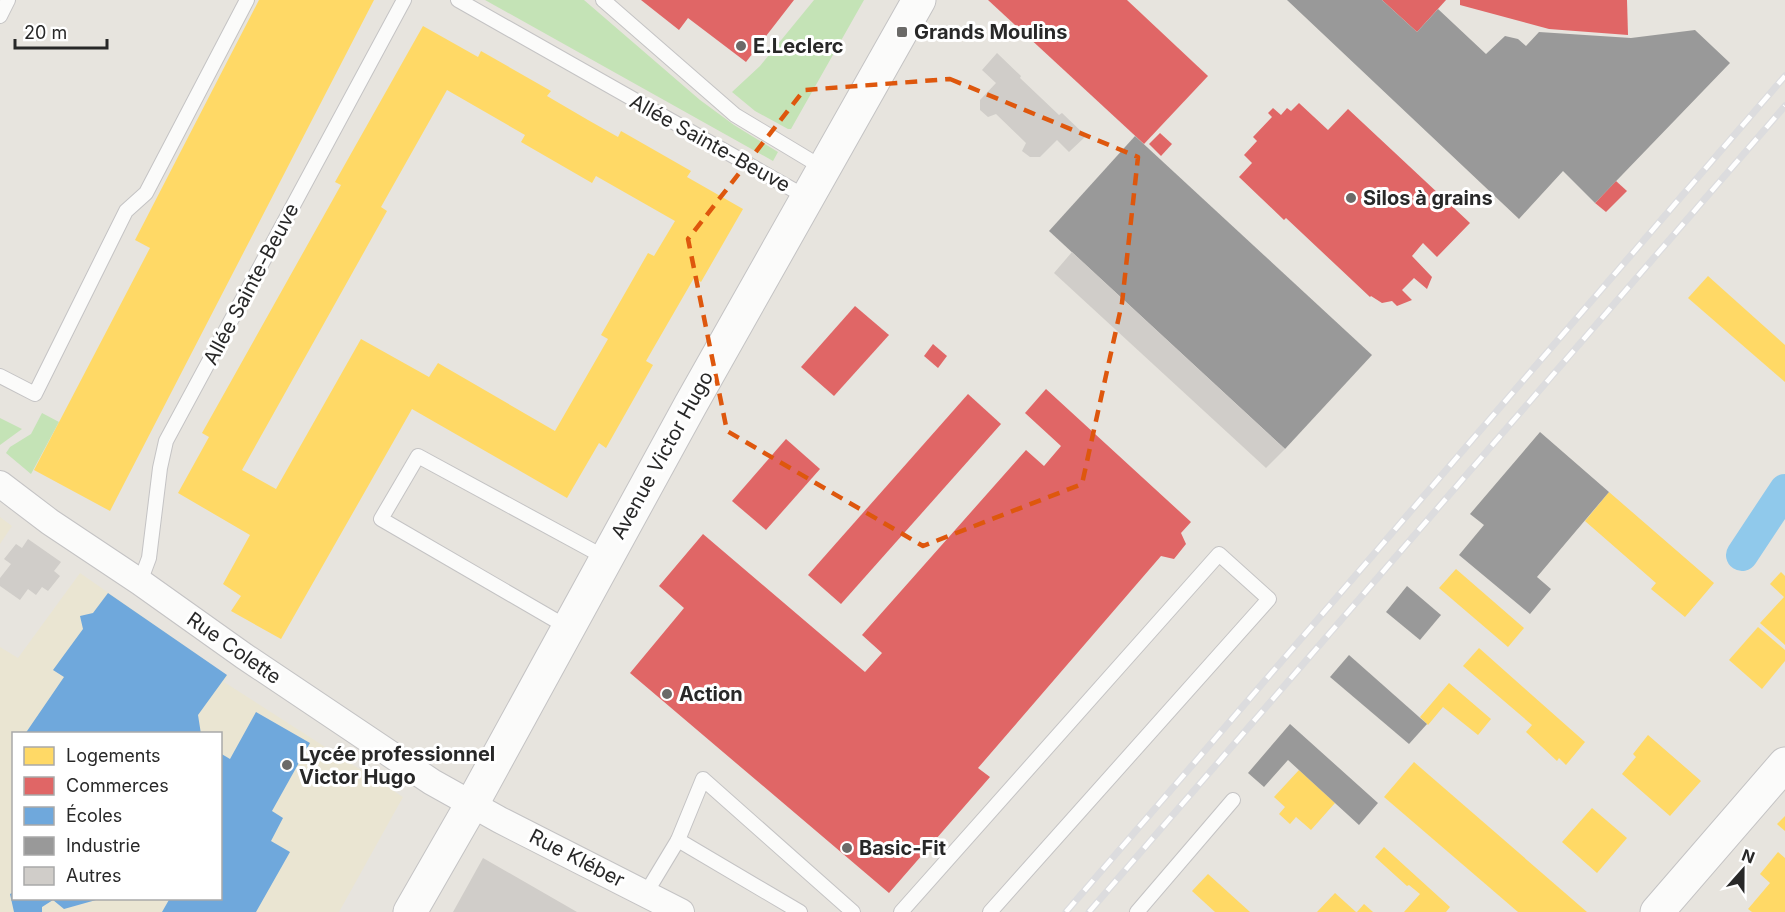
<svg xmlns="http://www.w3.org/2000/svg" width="1785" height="912" font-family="Inter,sans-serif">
  <rect width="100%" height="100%" fill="#e7e4de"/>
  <!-- education -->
  <g fill="#eae5d2" fill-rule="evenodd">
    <polygon points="0,517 12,526 0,544"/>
    <path d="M80,573l148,103 -4,6 179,115 -64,115h-339v-265l18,11zM14,734h206v164h-206z"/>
  </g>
  <!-- green -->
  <g fill="#c4e3b6">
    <polygon points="485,0 584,0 700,100 734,125 778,152 773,161"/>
    <polygon points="814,0 864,0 791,129 788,129 755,111 732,92 760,66"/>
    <polygon points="42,413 59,422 31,474 6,453 10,447 31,434"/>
    <polygon points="0,418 22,429 0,445"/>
  </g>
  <!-- homes -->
  <g fill="#ffd966" fill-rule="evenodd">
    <polygon points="259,0 374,0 110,511 34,470 150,248 135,240"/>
    <path d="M423,26l55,31 3,-6 70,40 -4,5 41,24 30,17 3,-6 70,40 -4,6 56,32 -42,73 -7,-4 -48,83 7,4 -47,83 -7,-5 -32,55 -155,-89 -131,230 -50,-28 10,-15 -18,-12 27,-49 -72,-42 31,-56 -7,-4 139,-248 -6,-3zM447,90l78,45 -4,7 71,41 4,-7 79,45 -21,35 -6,-3 -47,82 7,4 -53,92 -117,-68 -9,14 -68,-38 -85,150 -34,-19 145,-259 -6,-4z"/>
    <polygon points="1708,276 1785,345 1785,382 1688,298"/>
    <polygon points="1609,492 1714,583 1685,617 1651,589 1656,583 1585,521"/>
    <polygon points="1456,569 1524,628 1508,647 1439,588"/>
    <polygon points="1781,572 1785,576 1785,645 1760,623 1784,597 1770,584"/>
    <polygon points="1758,627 1785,650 1785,661 1762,689 1729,660"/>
    <polygon points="1479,648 1585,742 1566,765 1559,758 1557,761 1526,732 1532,725 1463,666"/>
    <polygon points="1449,683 1491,719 1478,735 1443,707 1428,725 1420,717"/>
    <polygon points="1648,735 1701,781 1670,816 1622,774 1636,757 1633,754"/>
    <polygon points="1414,762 1587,912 1518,912 1384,797"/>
    <polygon points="1299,770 1335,803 1311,830 1296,817 1290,824 1279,814 1285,807 1274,797"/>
    <polygon points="1592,808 1627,838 1597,873 1562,842"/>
    <polygon points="1785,816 1785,831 1777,824"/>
    <polygon points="1384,847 1450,907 1446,912 1404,912 1420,894 1409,885 1407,886 1375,857"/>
    <polygon points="1778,852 1785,858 1785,912 1752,912 1748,909 1770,883 1760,874"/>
    <polygon points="1208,874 1250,912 1215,912 1192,891"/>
    <polygon points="1335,893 1356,912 1317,912"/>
    <polygon points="1364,904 1373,912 1357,912"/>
  </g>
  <!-- shops -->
  <g fill="#e06666">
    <polygon points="641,0 794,0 746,62 688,18 679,30"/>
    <polygon points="988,0 1127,0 1208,76 1144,144"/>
    <polygon points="1382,0 1446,0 1417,32"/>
    <polygon points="1460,0 1627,0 1628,35 1549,29 1460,5"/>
    <polygon points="1299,103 1328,130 1348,109 1470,223 1437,257 1423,243 1412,256 1432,277 1427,289 1414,278 1402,290 1412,300 1397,306 1392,301 1382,303 1371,296 1370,297 1286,218 1284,220 1239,177 1252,163 1244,155 1257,141 1253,137 1272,117 1268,113 1273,108 1281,115 1287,108 1291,111"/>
    <polygon points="1160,133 1172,144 1161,156 1149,144"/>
    <polygon points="1616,181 1627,191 1606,212 1595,203"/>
    <polygon points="855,306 889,335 834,396 801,367"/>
    <polygon points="933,344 947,356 938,368 924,356"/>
    <polygon points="1046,389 1191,522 1181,533 1186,544 1174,559 1161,556 978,768 990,777 889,893 630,673 684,608 659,586 703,534 865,672 882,653 862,635 1026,450 1044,466 1061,446 1025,413"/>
    <polygon points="968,394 1001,424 841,604 808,575"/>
    <polygon points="786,439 820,469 766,530 732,501"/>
  </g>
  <!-- schools -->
  <g fill="#6fa8dc">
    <polygon points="108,593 227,675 198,715 201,734 25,734 64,677 53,670 83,629 80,616 93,613"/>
    <polygon points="256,712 310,743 272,811 283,818 271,841 290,852 256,912 162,912 170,898 220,898 220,753 230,759"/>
    <polygon points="14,892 14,898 94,898 96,900 64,909 53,900 42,907 42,912 14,912 10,894"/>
  </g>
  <!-- industry -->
  <g fill="#999">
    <polygon points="1287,0 1382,0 1417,32 1438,9 1486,54 1505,36 1518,39 1526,46 1539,32 1631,38 1695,30 1730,63 1595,203 1563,171 1519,219"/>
    <polygon points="1135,136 1372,355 1285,449 1049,231"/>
    <polygon points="1540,432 1609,492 1537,577 1551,589 1530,614 1459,555 1484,525 1470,514"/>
    <polygon points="1407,586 1441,615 1420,640 1386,612"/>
    <polygon points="1349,655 1427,724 1409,744 1330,677"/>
    <polygon points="1290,724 1378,803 1359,825 1288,760 1264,787 1248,773"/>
  </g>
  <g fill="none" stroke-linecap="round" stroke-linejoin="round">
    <!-- canal -->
    <polyline stroke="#90c9eb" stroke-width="32" points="1742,555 1785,490"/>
  </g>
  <!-- building -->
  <g fill="#d0cdc9">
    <polygon points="997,53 1021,76 1020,78 1059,115 1062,113 1086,136 1069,152 1057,140 1040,157 1030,157 1022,151 1026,143 996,114 988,117 980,110 980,100 996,83 982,70"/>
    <polygon points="1072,252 1285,449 1266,468 1054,273"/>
    <polygon points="28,539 61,562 54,571 60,576 48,591 42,587 36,595 28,589 20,600 0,586 0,578 11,564 4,559 16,544 22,548"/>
    <polygon points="483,858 577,912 453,912"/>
  </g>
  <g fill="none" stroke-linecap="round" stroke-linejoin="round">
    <!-- lane casing -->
    <g stroke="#c4c3c4" stroke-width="16">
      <g id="lane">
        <polyline points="458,0 806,197"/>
        <polyline points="603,0 735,115 823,168"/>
        <polyline points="0,16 8,0"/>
        <polyline points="0,376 35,394 126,211 146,193 247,0"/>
        <polyline points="140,582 149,558 160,468 166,441 404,0"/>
        <polyline points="567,627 381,519 418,456 606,558"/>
        <polyline points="646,893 678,840"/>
        <polyline points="800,912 678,840 703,779 853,912"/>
        <polyline points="901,912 1219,554 1269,599 990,912"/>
        <polyline points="1137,912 1233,800"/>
      </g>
    </g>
    <!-- street casing -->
    <g stroke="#c4c3c4" stroke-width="28">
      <polyline id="street" points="0,484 50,522 140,582 244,656 432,782 500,820 681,912"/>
    </g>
    <!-- secondary casing -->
    <g stroke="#c4c3c4" stroke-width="35">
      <g id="secondary">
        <polyline points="410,912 472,804 691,404 919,0"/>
        <polyline points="1657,912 1785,764"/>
      </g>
    </g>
    <!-- lane -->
    <use href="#lane" stroke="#fbfbfa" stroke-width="14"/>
    <!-- street -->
    <use href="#street" stroke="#fbfbfa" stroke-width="26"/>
    <!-- secondary -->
    <use href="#secondary" stroke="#fbfbfa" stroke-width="33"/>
    <!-- rail casing -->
    <g stroke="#dcdcde" stroke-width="7">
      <g id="rail">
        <polyline points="1066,912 1785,76"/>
        <polyline points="1089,912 1785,106"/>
      </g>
    </g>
    <!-- rail -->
    <use href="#rail" stroke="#fff" stroke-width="4.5" stroke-dasharray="14" stroke-linecap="butt"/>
  </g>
  <!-- marked area -->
  <path fill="none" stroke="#de570d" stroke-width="4.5" stroke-dasharray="12 8" stroke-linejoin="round" d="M950,79l188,78 -16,146 -40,181 -159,62 -196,-115 -39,-192 116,-149z"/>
  <!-- markers -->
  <g fill="#6b6a68" stroke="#fff" stroke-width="2">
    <rect x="896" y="26" width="12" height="12" rx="3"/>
    <circle cx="741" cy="46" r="6"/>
    <circle cx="1351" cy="198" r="6"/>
    <circle cx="667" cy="694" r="6"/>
    <circle cx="287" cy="765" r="6"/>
    <circle cx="847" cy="848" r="6"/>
  </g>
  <g text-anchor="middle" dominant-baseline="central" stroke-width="6" stroke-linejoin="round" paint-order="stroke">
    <!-- poi labels -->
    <g font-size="20" font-weight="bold" fill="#282828" stroke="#fff" text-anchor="start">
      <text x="914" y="32">Grands Moulins</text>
      <text x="753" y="46">E.Leclerc</text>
      <text x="1363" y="198">Silos à grains</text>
      <text x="679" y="694">Action</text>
      <text x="299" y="754">Lycée professionnel<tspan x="299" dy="23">Victor Hugo</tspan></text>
      <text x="859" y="848">Basic-Fit</text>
    </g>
    <!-- street labels -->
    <g font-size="20" fill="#282828" stroke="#fff">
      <text transform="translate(710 143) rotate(29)">Allée Sainte-Beuve</text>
      <text transform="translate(251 284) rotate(-62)">Allée Sainte-Beuve</text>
      <text transform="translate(662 455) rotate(-61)">Avenue Victor Hugo</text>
      <text transform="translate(234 648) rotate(35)">Rue Colette</text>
      <text transform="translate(577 858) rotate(27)">Rue Kléber</text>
    </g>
  </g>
  <!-- legend -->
  <rect x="12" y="732" width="210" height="168" fill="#ffffff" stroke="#a9a9a9" stroke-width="1.5"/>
  <rect x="24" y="747" width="30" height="18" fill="#ffd966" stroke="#a9a9a9" stroke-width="1.5"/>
  <text x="66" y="762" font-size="18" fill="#282828">Logements</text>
  <rect x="24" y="777" width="30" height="18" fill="#e06666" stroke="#a9a9a9" stroke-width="1.5"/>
  <text x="66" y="792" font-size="18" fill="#282828">Commerces</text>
  <rect x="24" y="807" width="30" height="18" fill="#6fa8dc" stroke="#a9a9a9" stroke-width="1.5"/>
  <text x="66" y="822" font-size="18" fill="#282828">Écoles</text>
  <rect x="24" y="837" width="30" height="18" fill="#999999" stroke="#a9a9a9" stroke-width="1.5"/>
  <text x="66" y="852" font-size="18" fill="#282828">Industrie</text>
  <rect x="24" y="867" width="30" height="18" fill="#d0cdc9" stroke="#a9a9a9" stroke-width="1.5"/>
  <text x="66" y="882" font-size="18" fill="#282828">Autres</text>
  <!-- north arrow -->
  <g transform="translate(1743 870) rotate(21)" stroke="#ffffff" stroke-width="4.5" paint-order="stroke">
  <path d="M0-4.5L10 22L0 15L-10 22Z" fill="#282828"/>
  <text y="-9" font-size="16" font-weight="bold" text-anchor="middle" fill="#282828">N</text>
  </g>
  <!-- scale -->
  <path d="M15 39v9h92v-9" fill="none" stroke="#282828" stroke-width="3"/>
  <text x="24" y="39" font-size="18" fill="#282828" stroke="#ffffff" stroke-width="4.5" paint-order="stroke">20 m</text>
</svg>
